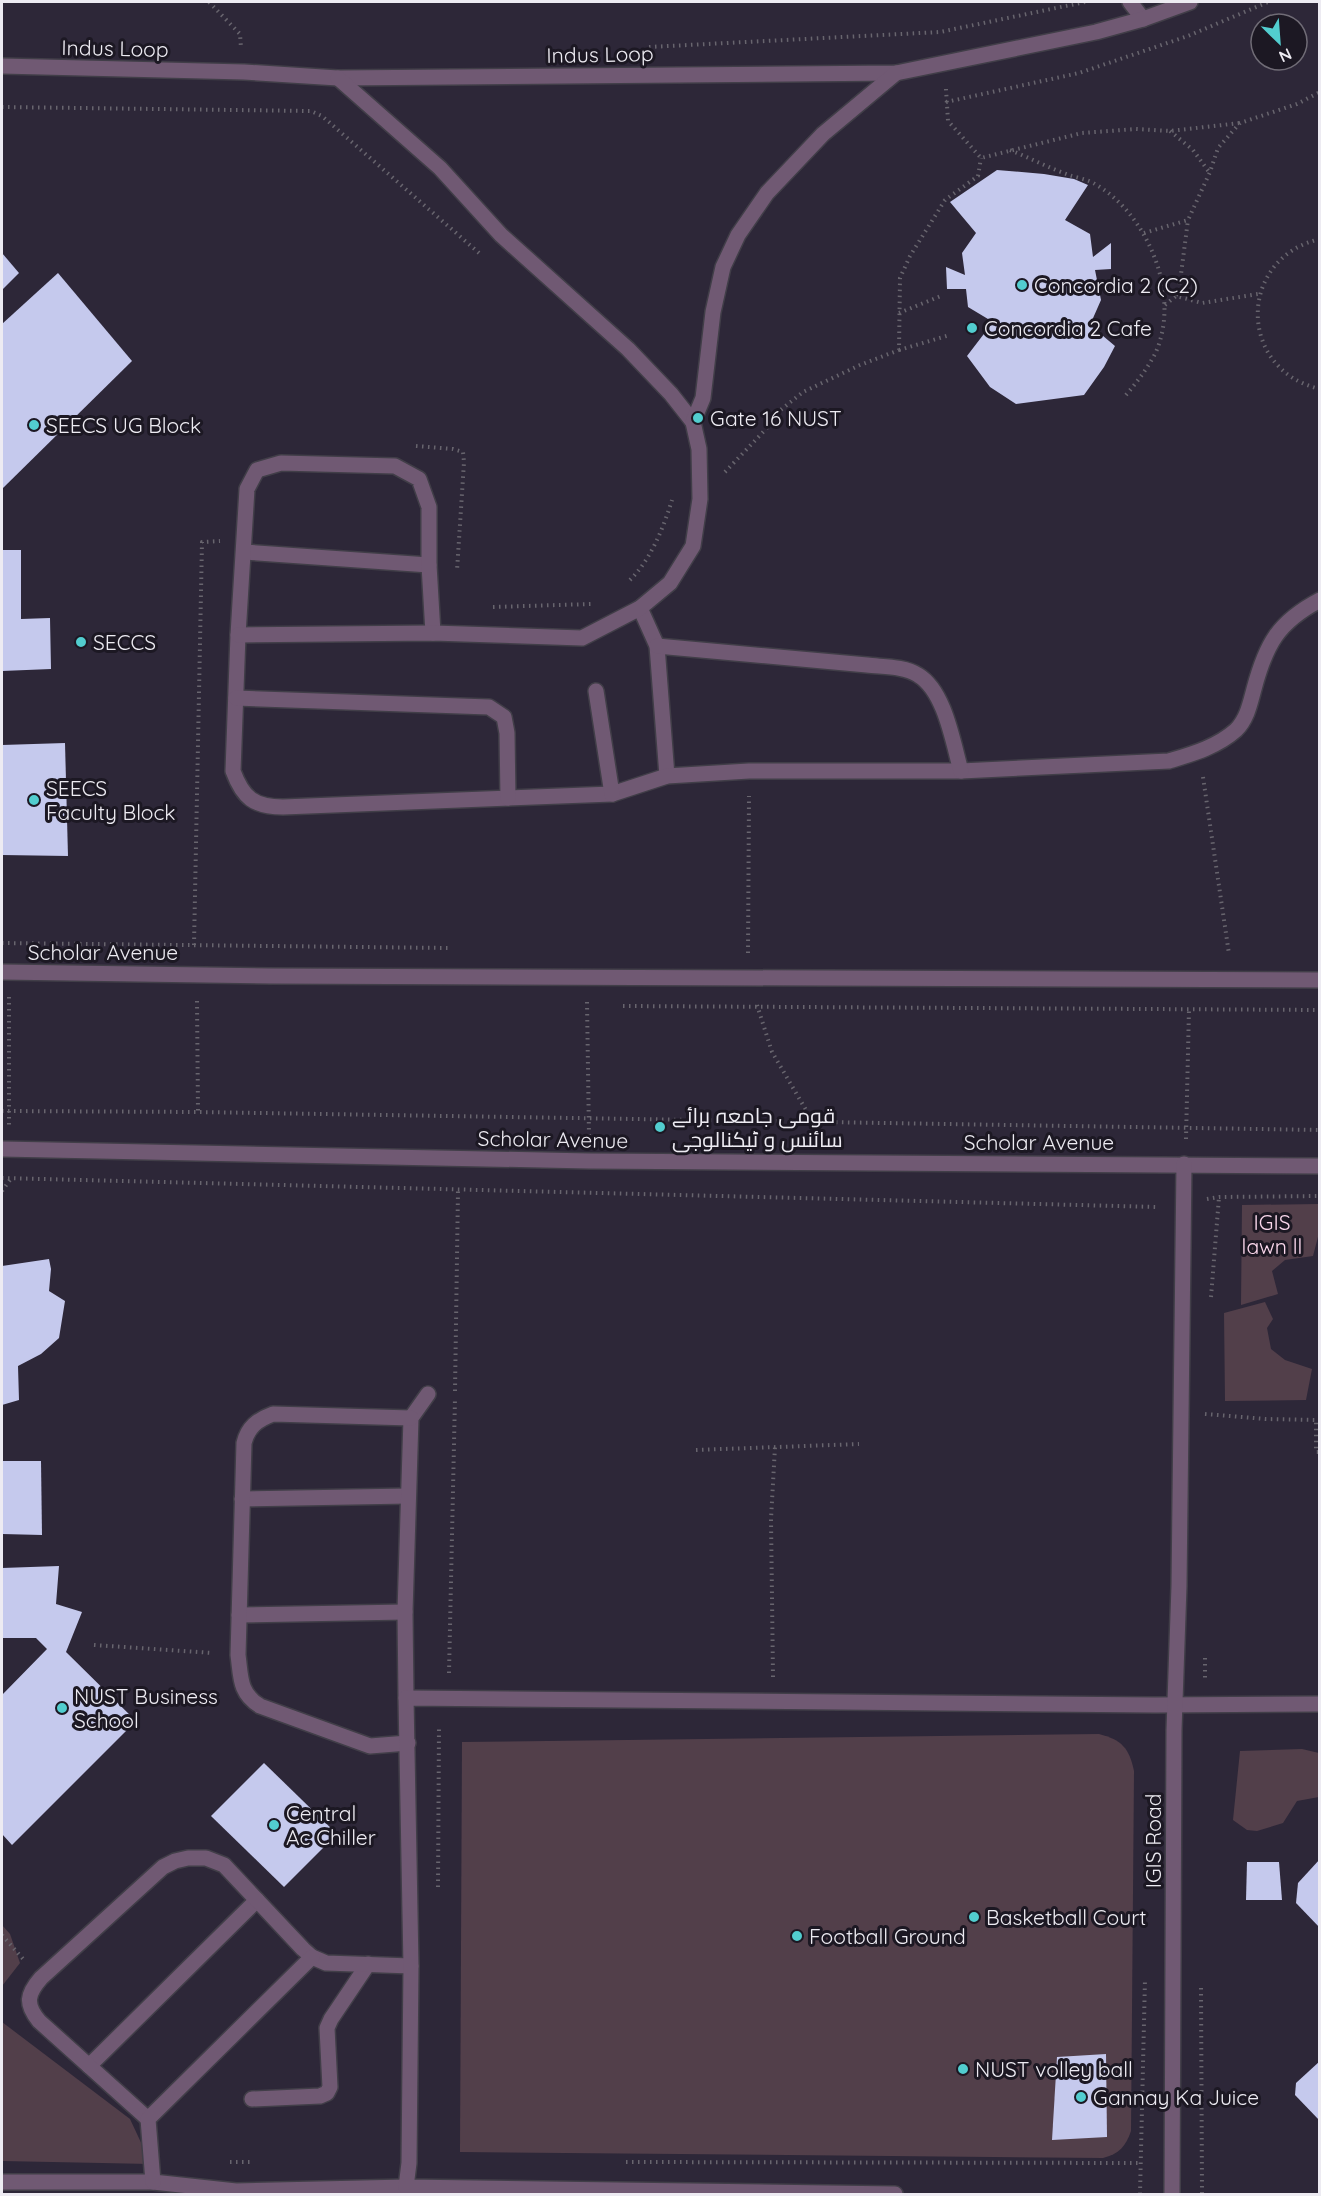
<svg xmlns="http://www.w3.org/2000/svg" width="1321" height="2196" font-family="Quicksand,Cairo,sans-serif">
  <rect width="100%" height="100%" fill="#25222c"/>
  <!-- built -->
  <path fill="#2d2738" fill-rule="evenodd" d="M2,2h1317v2192h-1317zM1261,24h36v36h-36z"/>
  <!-- green -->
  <g fill="#523f4a">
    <polygon points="1319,1204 1319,1233 1313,1256 1285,1260 1272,1271 1278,1294 1241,1305 1242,1205"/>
    <polygon points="1265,1302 1273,1319 1267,1328 1271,1349 1285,1360 1312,1369 1306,1400 1225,1401 1224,1313"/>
    <path d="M1099,1734c23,6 30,14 35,37l-3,360c-5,15 -12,23 -28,27l-643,-6 2,-410z"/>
    <polygon points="1302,1749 1319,1753 1319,1797 1297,1801 1283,1823 1257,1831 1247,1830 1233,1820 1240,1751"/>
    <polygon points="2,1925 10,1934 20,1963 2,1986"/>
    <polygon points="2,2022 130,2119 151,2164 2,2161"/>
  </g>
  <!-- building -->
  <g fill="#c5c9ed">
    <polygon points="997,170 1044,174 1074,179 1088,185 1065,220 1090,234 1093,257 1111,243 1111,269 1095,270 1101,300 1090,325 1115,346 1104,367 1084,395 1016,404 990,387 967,356 993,322 968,307 966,289 947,289 946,267 965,275 962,253 976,233 950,202"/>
    <polygon points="2,253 19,273 2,290"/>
    <polygon points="58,273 132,361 2,489 2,324"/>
    <polygon points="2,550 21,550 21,619 50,618 51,669 2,671"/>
    <polygon points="65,743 68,856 2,855 2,745"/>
    <polygon points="49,1259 51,1269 49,1291 65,1301 59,1338 41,1354 18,1366 19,1400 2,1405 2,1266"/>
    <polygon points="2,1461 41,1461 42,1535 2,1534"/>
    <polygon points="59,1566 56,1604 82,1612 66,1652 136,1721 12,1845 2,1834 2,1695 47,1649 36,1638 2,1638 2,1568"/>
    <polygon points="264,1763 337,1834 284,1887 211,1816"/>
    <polygon points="1320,1859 1320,1928 1296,1903 1298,1883"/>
    <polygon points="1247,1862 1279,1862 1282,1900 1246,1900"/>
    <polygon points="1106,2054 1107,2137 1052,2140 1057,2057"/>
    <polygon points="1320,2061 1320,2121 1295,2095 1296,2083"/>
  </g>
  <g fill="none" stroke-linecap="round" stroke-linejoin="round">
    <!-- minor casing -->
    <g stroke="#413e48" stroke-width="18">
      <g id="minor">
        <polyline points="1130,2 1143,19"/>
        <polyline points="2,66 244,72 338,78 896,73 1096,32 1143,19 1190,2"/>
        <polyline points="338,78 440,168 501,235 628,349 671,394 693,422"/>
        <polyline points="244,552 429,565"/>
        <polyline points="640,608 657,646 667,776"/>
        <path d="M433,633l-4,-68v-58l-10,-28 -24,-13 -114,-3 -24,7 -10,19 -9,146 -5,136c10,27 21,36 50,36l329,-13 55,-18 82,-5h212l208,-10c23,-7 48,-14 67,-31 11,-11 14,-26 18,-41 12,-45 24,-67 66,-89"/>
        <polyline points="238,635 433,633 582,638 640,608 670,583 693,546 700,499 699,449 693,422 703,398 713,312 723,267 738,235 767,193 823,134 896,73"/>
        <path d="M657,646l210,19c16,2 37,1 51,10 27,16 35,68 43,96"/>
        <polyline points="596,691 612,794"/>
        <polyline points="236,698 489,707 504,717 507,733 508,798"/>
        <polyline points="2,972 271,976 1320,980"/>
        <polyline points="2,1149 589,1161 1320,1166"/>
        <polyline points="242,1499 408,1496"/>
        <polyline points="239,1615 405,1612"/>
        <polyline points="406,1698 405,1612 411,1418 428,1394"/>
        <path d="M408,1743l-38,3 -110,-40c-21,-13 -19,-29 -22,-51l6,-212c4,-16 13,-23 29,-29l138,4"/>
        <polyline points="89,2066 257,1900"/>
        <polyline points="252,2099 320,2096 327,2093 330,2087 327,2028 331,2019 368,1964"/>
        <path d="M148,2119l-109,-98c-14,-17 -12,-27 2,-43l122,-111 12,-6 13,-3h18l18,7 79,84 9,8 14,6 85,3"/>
        <polyline points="2,2182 153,2182 236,2191 406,2187"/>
        <polyline points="153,2182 148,2119 312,1957"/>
        <polyline points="895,2194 406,2187 409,2163 411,1966 406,1698 1155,1705 1320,1704"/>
        <polyline points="1172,2194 1174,1730 1179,1586 1184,1164"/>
      </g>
    </g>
    <!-- path -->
    <g stroke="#68656e" stroke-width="4" stroke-dasharray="1.5 4.5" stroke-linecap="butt">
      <polyline points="209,2 240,34 241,48"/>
      <polyline points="649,47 940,32 1085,2"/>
      <polyline points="946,89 948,121 981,158 1082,133 1136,129 1170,131 1240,123"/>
      <polyline points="946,102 1079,73 1188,36 1268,2"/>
      <polyline points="2,107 311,111 322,116 479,253"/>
      <polyline points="1170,131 1193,150 1209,172"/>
      <path d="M1010,150c20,8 39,18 59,25 8,3 18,4 26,9 53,30 87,112 60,170 -8,15 -18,28 -29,41"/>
      <polyline points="1144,233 1188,220 1210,172 1218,148 1240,123 1297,104 1320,92"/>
      <path d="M1320,239c-83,19 -83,131 0,150"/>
      <polyline points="1176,296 1180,282 1188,220"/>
      <polyline points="1165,305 1176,296 1202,303 1258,294"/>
      <polyline points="899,313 941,296"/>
      <polyline points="899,350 950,335"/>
      <polyline points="416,446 453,449 463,452 464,462 457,571"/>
      <polyline points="725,472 766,429 778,412 803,392 860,365 899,350 900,278 910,256 945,200 978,176 981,158"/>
      <path d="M630,580c21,-21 33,-51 42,-80"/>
      <polyline points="493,607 591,604"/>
      <polyline points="1203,777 1229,954"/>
      <polyline points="2,943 449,948"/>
      <polyline points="194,945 202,542 220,541"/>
      <polyline points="748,953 749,796"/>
      <polyline points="9,997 9,1125"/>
      <polyline points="197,1001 198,1112"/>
      <polyline points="587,1002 589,1136"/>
      <polyline points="757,1005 772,1052 813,1122"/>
      <polyline points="623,1006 1320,1010"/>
      <polyline points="2,1111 198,1112 1320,1130"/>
      <polyline points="1186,1139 1189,1009"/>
      <polyline points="2,1178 1158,1207"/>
      <polyline points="2,1191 12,1177"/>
      <polyline points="1207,1199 1219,1197 1320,1196"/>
      <polyline points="1211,1297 1219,1197"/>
      <polyline points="455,1391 458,1190"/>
      <polyline points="1205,1414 1266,1419 1316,1420 1316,1452 1320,1452"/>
      <polyline points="696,1450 859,1444"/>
      <polyline points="94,1645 213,1653"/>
      <polyline points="1205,1658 1205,1681"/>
      <polyline points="449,1673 455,1398"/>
      <polyline points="773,1677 771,1519 775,1447"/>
      <polyline points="438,1887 439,1726"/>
      <polyline points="2,1935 24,1960"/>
      <polyline points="1201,1988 1202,2194"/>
      <polyline points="230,2162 250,2162"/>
      <polyline points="626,2162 1140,2163"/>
      <polyline points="1140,2194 1145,1979"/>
    </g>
    <!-- minor -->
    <use href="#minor" stroke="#705973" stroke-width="15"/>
  </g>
  <!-- markers -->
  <g fill="#52cdcf" stroke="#1c1823" stroke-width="2">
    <circle cx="1022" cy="285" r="6"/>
    <circle cx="972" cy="328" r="6"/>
    <circle cx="698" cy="418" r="6"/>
    <circle cx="34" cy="425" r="6"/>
    <circle cx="81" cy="642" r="6"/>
    <circle cx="34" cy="800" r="6"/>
    <circle cx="660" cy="1127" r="6"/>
    <circle cx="62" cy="1708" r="6"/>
    <circle cx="274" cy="1825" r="6"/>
    <circle cx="974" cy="1917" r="6"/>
    <circle cx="797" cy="1936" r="6"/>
    <circle cx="963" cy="2069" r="6"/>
    <circle cx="1081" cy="2097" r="6"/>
  </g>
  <g text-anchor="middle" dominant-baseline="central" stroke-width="6" stroke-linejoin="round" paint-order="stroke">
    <!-- street labels -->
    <g font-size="21" fill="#edebf2" stroke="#1c1823">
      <text transform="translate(115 48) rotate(1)">Indus Loop</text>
      <text transform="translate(600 54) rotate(-1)">Indus Loop</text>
      <text x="103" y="952">Scholar Avenue</text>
      <text transform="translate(553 1139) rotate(1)">Scholar Avenue</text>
      <text x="1039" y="1142">Scholar Avenue</text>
      <text transform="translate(1153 1841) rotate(-90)">IGIS Road</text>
    </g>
    <!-- poi labels -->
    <g font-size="21" fill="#edebf2" stroke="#1c1823" text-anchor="start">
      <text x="1034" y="285">Concordia 2 (C2)</text>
      <text x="984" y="328">Concordia 2 Cafe</text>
      <text x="710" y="418">Gate 16 NUST</text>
      <text x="46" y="425">SEECS UG Block</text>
      <text x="93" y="642">SECCS</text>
      <text x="46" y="788">SEECS<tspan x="46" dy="24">Faculty Block</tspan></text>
      <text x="672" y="1115">قومی جامعہ برائے<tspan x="672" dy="24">سائنس و ٹیکنالوجی</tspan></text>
      <text x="74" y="1696">NUST Business<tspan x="74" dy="24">School</tspan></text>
      <text x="286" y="1813">Central<tspan x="286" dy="24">Ac Chiller</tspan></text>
      <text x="986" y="1917">Basketball Court</text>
      <text x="809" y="1936">Football Ground</text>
      <text x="975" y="2069">NUST volley ball</text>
      <text x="1093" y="2097">Gannay Ka Juice</text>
    </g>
    <!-- park labels -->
    <g font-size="21" fill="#fcd8ed" stroke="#1c1823">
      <text x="1272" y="1222">IGIS<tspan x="1272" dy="24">lawn ll</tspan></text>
    </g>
  </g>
  <!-- border -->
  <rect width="1321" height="2196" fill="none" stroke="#edebf2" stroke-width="6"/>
  <!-- north arrow -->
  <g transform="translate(1279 42) rotate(155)"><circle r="28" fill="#1c1823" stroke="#706c76" stroke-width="1.5"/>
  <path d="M0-4.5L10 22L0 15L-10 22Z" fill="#52cdcf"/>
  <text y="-9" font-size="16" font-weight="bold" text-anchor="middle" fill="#edebf2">N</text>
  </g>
</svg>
